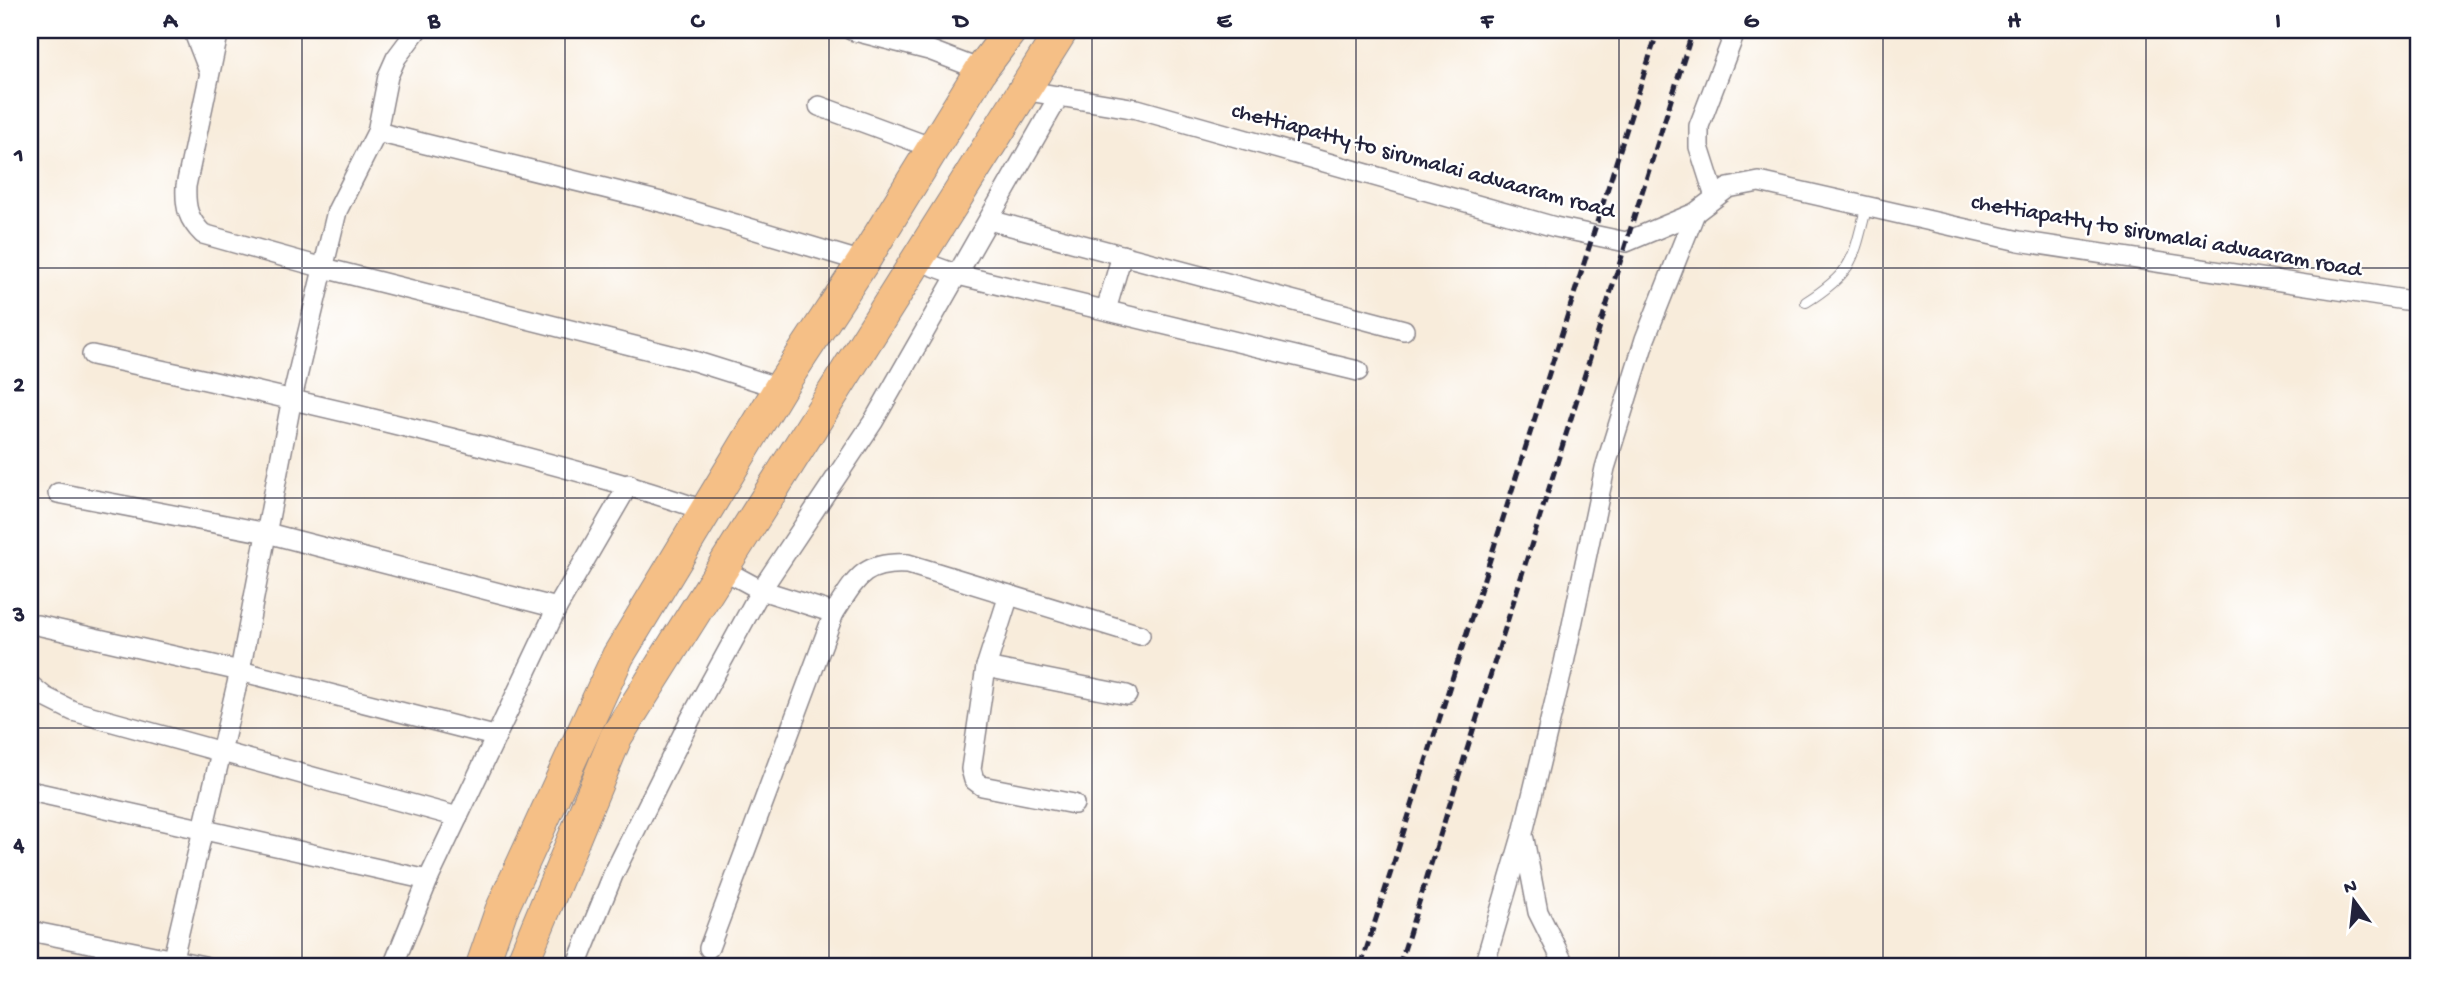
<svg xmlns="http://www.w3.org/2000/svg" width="2448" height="996" font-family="'Gochi Hand',sans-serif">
  <rect width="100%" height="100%" fill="#fff"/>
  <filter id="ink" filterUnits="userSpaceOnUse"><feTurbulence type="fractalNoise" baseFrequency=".0143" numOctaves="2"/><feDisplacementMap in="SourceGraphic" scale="14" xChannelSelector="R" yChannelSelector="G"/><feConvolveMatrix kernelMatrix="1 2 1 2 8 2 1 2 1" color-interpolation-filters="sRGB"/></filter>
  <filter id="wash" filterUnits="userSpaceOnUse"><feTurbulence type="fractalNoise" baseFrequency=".00686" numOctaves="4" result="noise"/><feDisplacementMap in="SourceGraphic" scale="28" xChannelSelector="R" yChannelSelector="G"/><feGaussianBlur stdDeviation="1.57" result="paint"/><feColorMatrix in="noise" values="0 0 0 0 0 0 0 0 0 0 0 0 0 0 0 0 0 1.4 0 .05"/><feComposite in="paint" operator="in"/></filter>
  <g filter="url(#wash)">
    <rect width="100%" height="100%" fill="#f8ecdb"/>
  </g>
  <g filter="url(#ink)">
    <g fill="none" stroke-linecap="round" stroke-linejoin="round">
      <!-- service casing -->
      <g stroke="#8d878b" stroke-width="12">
        <path id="service" d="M1806,302c49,-31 47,-43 61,-97"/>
      </g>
      <!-- minor casing -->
      <g stroke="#8d878b" stroke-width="22">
        <g id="minor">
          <polyline points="193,30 209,71"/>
          <path d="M219,30l-33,156c-1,22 2,33 17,48l121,34 370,93 86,27"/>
          <polyline points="851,30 929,50 981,70"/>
          <polyline points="1022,90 1137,109 1555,227 1626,242 1695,213 1728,188 1759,182 2019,241 2418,302"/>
          <polyline points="819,106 933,148"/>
          <polyline points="377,132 665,203 863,262"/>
          <polyline points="1715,197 1699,147 1699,126 1736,30"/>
          <polyline points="989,220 1404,330"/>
          <polyline points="917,260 958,275 1358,371"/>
          <polyline points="1106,310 1122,255"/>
          <path d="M92,355c122,26 243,54 363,84 85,22 168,43 251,72"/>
          <polyline points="58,493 267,533 557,608"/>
          <path d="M722,569l39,21 73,23c22,-34 29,-52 74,-49l232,71"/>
          <polyline points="1009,595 986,667 971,769 974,780 982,786 1074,804"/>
          <polyline points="37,625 240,671 494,736"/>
          <polyline points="986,667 1127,695"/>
          <polyline points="30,685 45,697 73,711 458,817"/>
          <polyline points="30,791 428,880"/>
          <polyline points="1524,839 1538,912 1565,966"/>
          <polyline points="30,931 204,966"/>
          <polyline points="709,948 834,613"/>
          <polyline points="173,958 240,671 292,398 337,211 377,132 388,76 396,58 417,30"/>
          <polyline points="393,966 428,880 557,608 629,484"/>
          <polyline points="576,966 613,875 691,718 761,590 873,422 1059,96"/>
          <polyline points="1484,966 1523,833 1564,663 1605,468 1645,339 1695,213"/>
        </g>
      </g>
      <!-- trunk casing -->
      <g stroke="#8d878b" stroke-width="34">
        <g id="trunk">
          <polyline points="482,966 501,911 618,656 780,388 863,262 981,70 1011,30"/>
          <polyline points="521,966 616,737 1062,30"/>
        </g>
      </g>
      <!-- service -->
      <use href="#service" stroke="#fff" stroke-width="10"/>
      <!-- minor -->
      <use href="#minor" stroke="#fff" stroke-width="19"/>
      <!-- trunk -->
      <use href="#trunk" stroke="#f5bf86" stroke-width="32"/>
      <!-- rail -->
      <g stroke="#22223b" stroke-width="5" stroke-dasharray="10 5" stroke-linecap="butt">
        <polyline points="1361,966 1658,30"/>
        <polyline points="1399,966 1693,30"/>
      </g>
    </g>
  </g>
  <!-- grid -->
  <path fill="none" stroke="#22223b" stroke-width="2" stroke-opacity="0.55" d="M302,30v936M565,30v936M829,30v936M1092,30v936M1356,30v936M1619,30v936M1883,30v936M2146,30v936M30,268h2388M30,498h2388M30,728h2388"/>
  <g text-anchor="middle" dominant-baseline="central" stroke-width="5" stroke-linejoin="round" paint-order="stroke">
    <!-- street labels -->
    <g font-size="23" fill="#22223b" stroke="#fff">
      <text transform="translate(1423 162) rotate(15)">chettiapatty to sirumalai advaaram road</text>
      <text transform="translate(2166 237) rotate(10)">chettiapatty to sirumalai advaaram road</text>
    </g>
  </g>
  <!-- margin -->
  <rect width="2448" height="996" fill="none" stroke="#fff" stroke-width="77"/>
  <!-- north arrow -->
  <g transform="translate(2354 901) rotate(345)" stroke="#ffffff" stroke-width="5" paint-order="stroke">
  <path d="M0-5L12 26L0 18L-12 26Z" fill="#22223b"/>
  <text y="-10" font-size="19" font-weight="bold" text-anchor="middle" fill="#22223b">N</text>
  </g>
  <rect x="38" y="38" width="2372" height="920" fill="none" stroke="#22223b" stroke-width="2.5"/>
  <g font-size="23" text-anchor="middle" font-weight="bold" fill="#22223b">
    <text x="170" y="27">A</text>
    <text x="434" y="27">B</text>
    <text x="697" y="27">C</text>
    <text x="961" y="27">D</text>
    <text x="1224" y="27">E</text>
    <text x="1487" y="27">F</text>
    <text x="1751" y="27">G</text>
    <text x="2014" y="27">H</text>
    <text x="2278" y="27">I</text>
    <text x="19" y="161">1</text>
    <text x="19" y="391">2</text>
    <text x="19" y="621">3</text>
    <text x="19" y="851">4</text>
  </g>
</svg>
